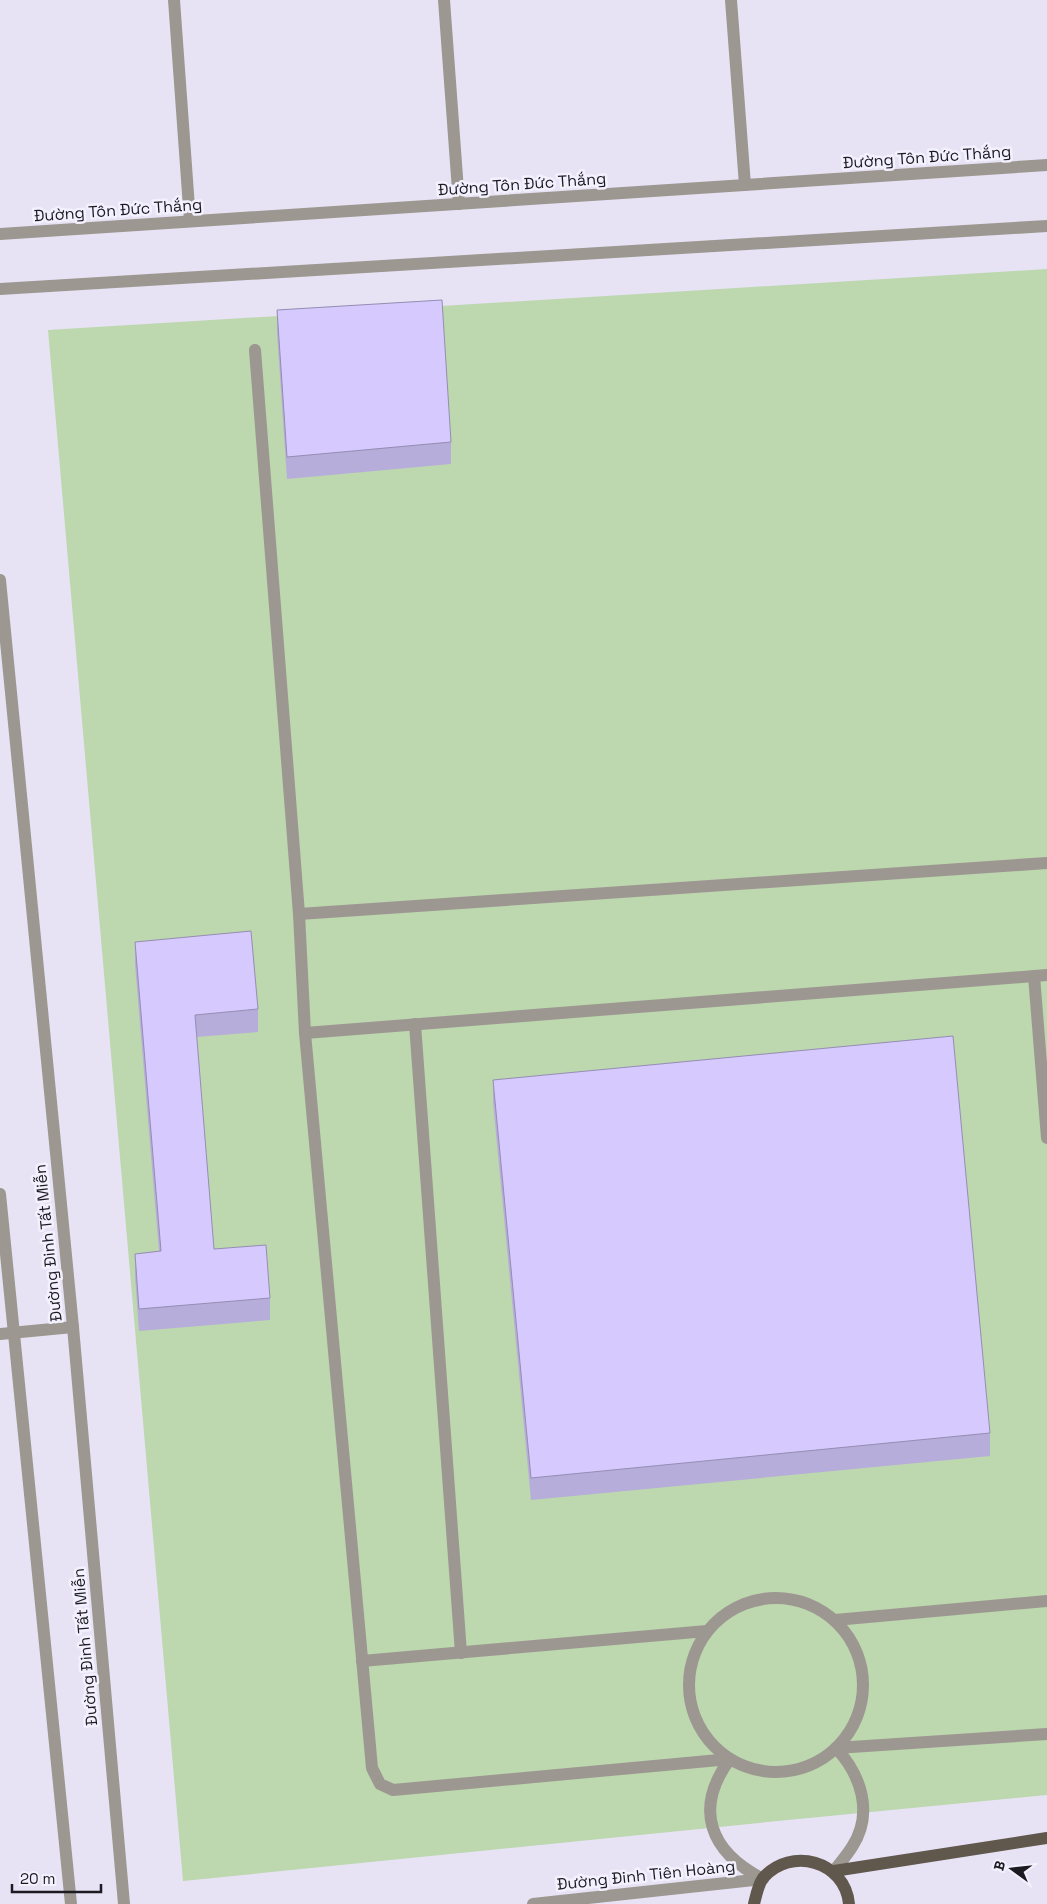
<svg xmlns="http://www.w3.org/2000/svg" width="1047" height="1904" font-family="'Space Grotesk',sans-serif">
  <rect width="100%" height="100%" fill="#e7e3f4"/>
  <!-- garden -->
  <polygon fill="#bdd7af" points="1047,269 1047,1795 788,1820 183,1881 48,330"/>
  <g fill="none" stroke-linecap="round" stroke-linejoin="round">
    <!-- minor -->
    <g stroke="#9d9791" stroke-width="12">
      <polyline points="174,0 190,221"/>
      <polyline points="444,0 459,204"/>
      <polyline points="731,0 745,185"/>
      <polyline points="0,234 1047,165"/>
      <polyline points="0,289 1047,226"/>
      <polyline points="255,350 299,914 305,1033 372,1768 380,1784 393,1790 730,1759"/>
      <polyline points="0,580 73,1327 124,1904"/>
      <polyline points="299,914 1047,863"/>
      <polyline points="1034,976 1047,1138"/>
      <polyline points="415,1024 461,1653"/>
      <polyline points="305,1033 1047,975"/>
      <polyline points="0,1194 71,1904"/>
      <polyline points="0,1334 73,1327"/>
      <circle cx="776" cy="1685" r="87"/>
      <polyline points="835,1620 1047,1601"/>
      <polyline points="362,1661 707,1631"/>
      <polyline points="836,1748 1047,1734"/>
      <path d="M730,1759c-37,50 -20,93 33,120"/>
      <path d="M834,1871c6,-8 13,-16 18,-24 22,-34 9,-72 -16,-99"/>
      <polyline points="533,1904 763,1879"/>
    </g>
    <!-- major -->
    <g stroke="#60574d" stroke-width="12">
      <polyline points="834,1871 1047,1838"/>
      <path d="M754,1904c2,-8 4,-19 9,-26 28,-32 82,-17 86,26"/>
    </g>
  </g>
  <!-- wall -->
  <g fill="#b7adda">
    <polygon points="277,310 451,442 451,464 287,479 277,332"/>
    <polygon points="135,942 258,1009 258,1032 196,1037 214,1249 270,1298 270,1320 139,1331 135,1276 135,1254 159,1251 135,964"/>
    <polygon points="493,1080 990,1433 990,1456 531,1500 493,1102"/>
  </g>
  <!-- building -->
  <g fill="#d5c9fe" stroke="#958db2">
    <polygon points="442,300 451,442 287,457 277,310"/>
    <polygon points="251,931 258,1009 195,1015 214,1249 266,1245 270,1298 139,1309 135,1254 161,1251 135,942"/>
    <polygon points="953,1036 990,1433 531,1478 493,1080"/>
  </g>
  <g text-anchor="middle" dominant-baseline="central" stroke-width="5" stroke-linejoin="round" paint-order="stroke">
    <!-- street labels -->
    <g font-size="16" fill="#1d1b22" stroke="#f4f1ff">
      <text transform="translate(927 157) rotate(-4)">Đường Tôn Đức Thắng</text>
      <text transform="translate(522 184) rotate(-4)">Đường Tôn Đức Thắng</text>
      <text transform="translate(118 210) rotate(-4)">Đường Tôn Đức Thắng</text>
      <text transform="translate(48 1243) rotate(-96)">Đường Đinh Tất Miễn</text>
      <text transform="translate(85 1647) rotate(-95)">Đường Đinh Tất Miễn</text>
      <text transform="translate(646 1875) rotate(-6)">Đường Đinh Tiên Hoàng</text>
    </g>
  </g>
  <!-- north arrow -->
  <g transform="translate(1012 1869) rotate(285)" stroke="#f4f1ff" stroke-width="4" paint-order="stroke">
  <path d="M0-4L9 19L0 12L-9 19Z" fill="#1d1b22"/>
  <text y="-8" font-size="14" font-weight="bold" text-anchor="middle" fill="#1d1b22">B</text>
  </g>
  <!-- scale -->
  <path d="M12 1884v8h89v-8" fill="none" stroke="#1d1b22" stroke-width="2.5"/>
  <text x="20" y="1884" font-size="15" fill="#1d1b22" stroke="#f4f1ff" stroke-width="4" paint-order="stroke">20 m</text>
</svg>
